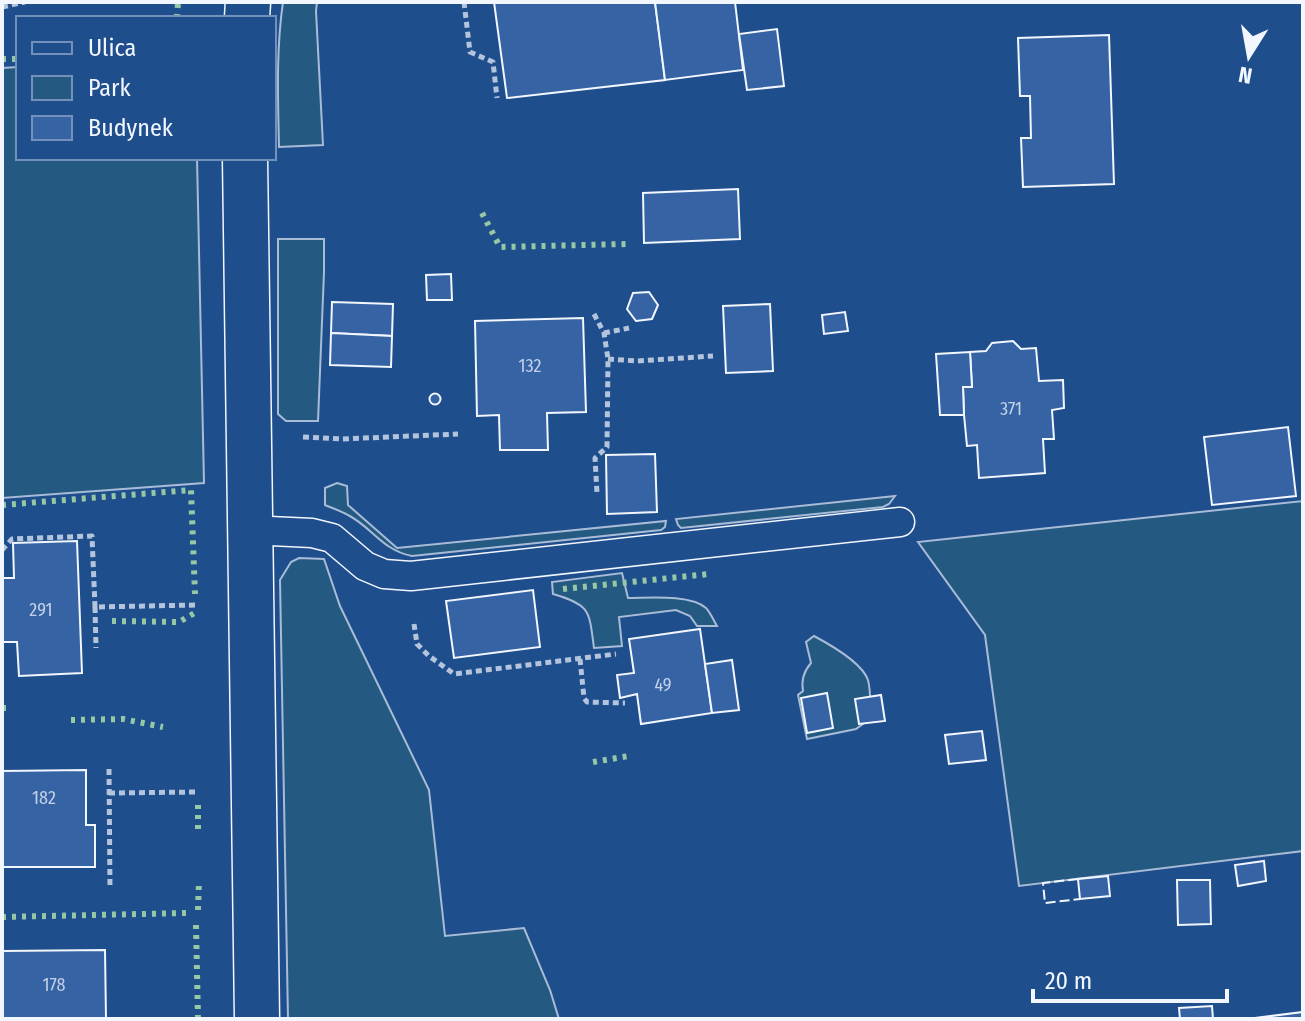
<svg xmlns="http://www.w3.org/2000/svg" width="1305" height="1021" font-family="'Fira Sans Condensed',sans-serif">
  <rect width="100%" height="100%" fill="#1f4e8c"/>
  <!-- green -->
  <g fill="#245a82" stroke="#a8bbd7" stroke-width="2">
    <path d="M283,2h34l-1,9 7,134 -44,2c-1,-48 -3,-97 4,-145z"/>
    <polygon points="18,67 18,158 197,158 204,483 2,498 2,68"/>
    <polygon points="278,239 324,239 324,272 318,421 286,421 278,414"/>
    <path d="M337,483l10,3 1,19 49,43 269,-27 -1,6 -4,3 -249,26c-30,-6 -39,-28 -64,-41 -7,-4 -16,-7 -23,-10v-17z"/>
    <polygon points="895,496 889,504 883,507 681,528 678,525 676,519"/>
    <polygon points="1303,501 1303,851 1019,886 985,635 918,542"/>
    <polygon points="299,558 324,559 340,606 429,790 445,936 524,928 550,990 559,1019 288,1019 280,580 291,562"/>
    <path d="M622,573l6,25c20,0 62,-4 78,10 4,4 8,13 11,18h-20l-7,-10 -14,-6 -57,7 3,29 -28,2c-5,-37 -3,-43 -41,-54l-1,-12z"/>
    <path d="M814,636c15,8 48,27 54,44 3,11 2,26 3,38l-15,11 -49,10 -9,-44 5,-4c-2,-11 1,-20 8,-28l-5,-21z"/>
  </g>
  <!-- building -->
  <g fill="#3563a3" stroke="#f2f6ff" stroke-width="2">
    <polygon points="494,2 655,2 665,80 507,98"/>
    <polygon points="655,2 735,2 743,70 665,80"/>
    <polygon points="777,29 784,86 747,90 739,34"/>
    <polygon points="1109,35 1114,184 1023,187 1021,138 1031,138 1030,96 1020,96 1018,38"/>
    <polygon points="738,189 740,239 644,243 643,193"/>
    <polygon points="451,274 452,300 427,300 426,275"/>
    <polygon points="649,292 658,305 652,319 636,321 627,309 633,293"/>
    <polygon points="332,302 393,304 392,336 331,333"/>
    <polygon points="770,304 773,371 726,373 723,306"/>
    <polygon points="845,312 848,331 824,334 822,315"/>
    <polygon points="583,318 586,412 547,413 548,450 500,450 499,415 477,416 475,321"/>
    <polygon points="331,333 392,336 391,367 330,365"/>
    <polygon points="1013,341 1021,349 1036,348 1039,381 1063,380 1064,408 1052,410 1054,439 1043,439 1045,473 979,478 977,445 967,446 964,415 963,387 972,387 970,352 986,351 992,343"/>
    <polygon points="970,352 972,387 963,387 964,415 940,415 936,354"/>
    <circle cx="435" cy="399" r="5.5"/>
    <polygon points="1288,427 1296,496 1212,505 1204,437"/>
    <polygon points="655,454 657,512 607,514 606,455"/>
    <polygon points="77,541 82,673 19,676 17,642 2,642 2,578 14,578 13,543"/>
    <polygon points="533,590 540,647 454,658 446,601"/>
    <polygon points="700,629 712,713 641,724 637,694 620,698 617,675 634,673 629,639"/>
    <polygon points="732,660 739,710 712,713 705,664"/>
    <polygon points="827,693 833,728 807,733 801,698"/>
    <polygon points="881,695 885,721 859,724 855,699"/>
    <polygon points="982,731 986,760 949,764 945,735"/>
    <polygon points="86,770 86,825 95,825 95,867 2,867 2,771"/>
    <polygon points="1264,861 1266,881 1238,886 1235,865"/>
    <polygon points="1108,876 1110,896 1080,899 1078,879"/>
    <polygon points="1177,880 1210,880 1211,924 1178,925"/>
    <polygon points="105,950 106,1019 2,1019 2,951"/>
    <polygon points="1212,1006 1213,1019 1180,1019 1179,1008"/>
    <polygon points="1303,1012 1303,1019 1247,1019"/>
  </g>
  <g fill="none" stroke-linecap="round" stroke-linejoin="round">
    <!-- service casing -->
    <g stroke="#f2f6ff" stroke-width="31">
      <polyline id="service" points="250,530 312,533 332,538 365,566 384,574 411,576 900,522"/>
    </g>
    <!-- tertiary casing -->
    <g stroke="#f2f6ff" stroke-width="47">
      <g id="tertiary">
        <polyline points="247,18 248,2"/>
        <polyline points="245,158 257,1019"/>
      </g>
    </g>
    <!-- path -->
    <g stroke="#b3c4dc" stroke-width="5" stroke-dasharray="6 4" stroke-linecap="butt">
      <polyline points="464,2 470,52 493,62 497,98"/>
      <polyline points="2,7 25,2"/>
      <polyline points="594,314 604,333 608,359 607,447 595,458 597,493"/>
      <polyline points="604,333 629,328"/>
      <polyline points="608,359 637,361 713,356"/>
      <polyline points="303,437 342,439 458,434"/>
      <polyline points="2,550 12,539 92,536 95,607 196,605"/>
      <polyline points="95,607 96,648"/>
      <polyline points="414,624 417,644 429,656 454,674 616,654"/>
      <polyline points="580,659 584,698 587,702 625,703"/>
      <polyline points="109,769 110,889"/>
      <polyline points="109,793 196,792"/>
    </g>
    <!-- service -->
    <use href="#service" stroke="#1f4e8c" stroke-width="28"/>
    <!-- tertiary -->
    <use href="#tertiary" stroke="#1f4e8c" stroke-width="44"/>
    <!-- hedge -->
    <g stroke="#97c8a6" stroke-width="6" stroke-dasharray="4 6" stroke-linecap="butt">
      <polyline points="177,18 178,2"/>
      <polyline points="2,59 18,59"/>
      <polyline points="482,213 500,247 627,244"/>
      <polyline points="2,505 191,490 195,594"/>
      <polyline points="563,589 709,574"/>
      <polyline points="112,621 179,622 198,611"/>
      <polyline points="2,708 8,708"/>
      <polyline points="71,720 123,719 163,727"/>
      <polyline points="593,762 629,756"/>
      <polyline points="198,805 198,833"/>
      <polyline points="198,910 199,881"/>
      <polyline points="2,917 187,913"/>
      <polyline points="196,925 198,1019"/>
    </g>
    <!-- fence -->
    <polyline stroke="#f2f6ff" stroke-width="2" stroke-dasharray="10 4" stroke-linecap="butt" points="1078,879 1043,883 1045,903 1080,899"/>
  </g>
  <g text-anchor="middle" dominant-baseline="central" stroke-width="6" stroke-linejoin="round" paint-order="stroke">
    <!-- number labels -->
    <g font-size="18" fill="#c3d1e8">
      <text x="530" y="366">132</text>
      <text x="1011" y="409">371</text>
      <text x="41" y="610">291</text>
      <text x="663" y="685">49</text>
      <text x="44" y="798">182</text>
      <text x="54" y="985">178</text>
    </g>
  </g>
  <!-- border -->
  <rect width="1305" height="1021" fill="none" stroke="#f2f6ff" stroke-width="8"/>
  <!-- legend -->
  <rect x="16" y="16" width="260" height="144" fill="#1f4e8c" stroke="#7391ba" stroke-width="2"/>
  <rect x="32" y="42" width="40" height="12" fill="#1f4e8c" stroke="#7391ba" stroke-width="2"/>
  <text x="88" y="56" font-size="24" fill="#f2f6ff">Ulica</text>
  <rect x="32" y="76" width="40" height="24" fill="#245a82" stroke="#7391ba" stroke-width="2"/>
  <text x="88" y="96" font-size="24" fill="#f2f6ff">Park</text>
  <rect x="32" y="116" width="40" height="24" fill="#3563a3" stroke="#7391ba" stroke-width="2"/>
  <text x="88" y="136" font-size="24" fill="#f2f6ff">Budynek</text>
  <!-- north arrow -->
  <g transform="translate(1249 56) rotate(191)" stroke="#1f4e8c" stroke-width="6" paint-order="stroke">
  <path d="M0-6L14 30L0 20L-14 30Z" fill="#f2f6ff"/>
  <text y="-12" font-size="22" font-weight="bold" text-anchor="middle" fill="#f2f6ff">N</text>
  </g>
  <!-- scale -->
  <path d="M1033 989v12h194v-12" fill="none" stroke="#f2f6ff" stroke-width="4"/>
  <text x="1045" y="989" font-size="24" fill="#f2f6ff" stroke="#1f4e8c" stroke-width="6" paint-order="stroke">20 m</text>
</svg>
